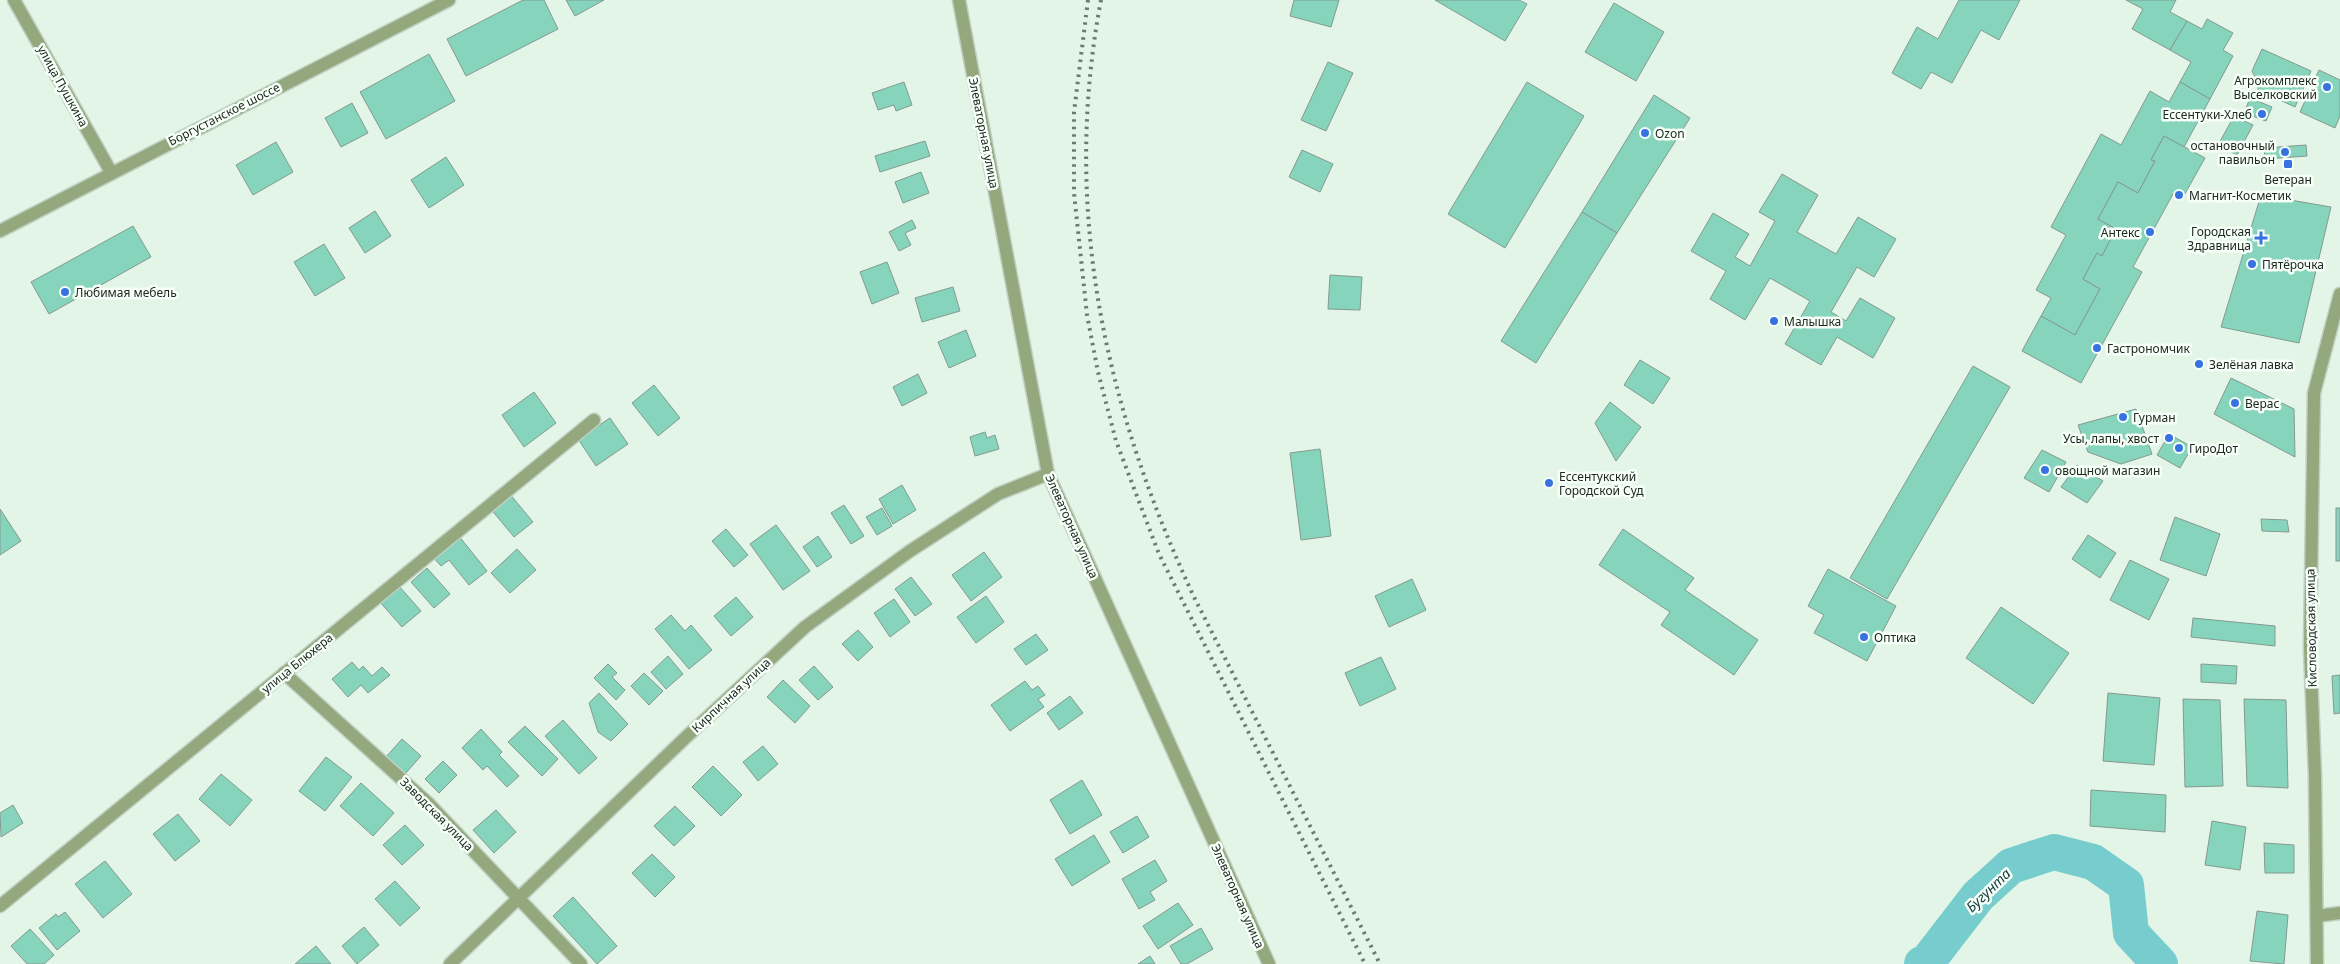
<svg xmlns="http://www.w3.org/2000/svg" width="2340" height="964" font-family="'Noto Sans',sans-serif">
  <rect width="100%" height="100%" fill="#e2f5e6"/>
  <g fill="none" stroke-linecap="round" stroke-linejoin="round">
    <!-- river -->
    <polyline stroke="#77cdcd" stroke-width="36" points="1922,964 1927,962 1978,896 2011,866 2054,852 2093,862 2126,885 2131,933 2160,964"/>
  </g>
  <!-- building -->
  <g fill="#87d4bd" stroke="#839a92">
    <polygon points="523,0 544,0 558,29 466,76 447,39"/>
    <polygon points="566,0 604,0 575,16"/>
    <polygon points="1294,0 1339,0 1331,27 1290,16"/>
    <polygon points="1435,0 1519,0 1527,4 1505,41"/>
    <polygon points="1959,0 2020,0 1999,40 1981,30 1952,83 1931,72 1921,89 1892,73 1917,27 1938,39"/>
    <polygon points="2126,0 2176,0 2170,12 2187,21 2170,50 2132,29 2143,9"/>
    <polygon points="1614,3 1664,32 1636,81 1585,52"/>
    <polygon points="2207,19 2233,33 2223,50 2233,56 2210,99 2180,82 2191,62 2170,50 2187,21 2202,29"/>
    <polygon points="2262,49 2311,71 2295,107 2258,90 2258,83 2252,71"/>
    <polygon points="429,54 455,101 386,139 360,92"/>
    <polygon points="1328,62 1353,73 1326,131 1301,120"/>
    <polygon points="2319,70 2340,80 2340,116 2335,128 2300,112"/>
    <polygon points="904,82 912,105 896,111 894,105 878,110 872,93"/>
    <polygon points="1527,82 1584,116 1505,248 1448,214"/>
    <polygon points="2180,82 2210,99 2184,147 2164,136 2151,160 2155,161 2138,193 2118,182 2098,219 2116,229 2102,256 2097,253 2083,279 2100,289 2075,335 2041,316 2051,298 2036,290 2066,235 2051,227 2101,134 2121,145 2150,91 2169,102"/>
    <polygon points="1654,95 1690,118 1617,233 1582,212"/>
    <polygon points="2250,98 2272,107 2266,121 2244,113"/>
    <polygon points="352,103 368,133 341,147 325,118"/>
    <polygon points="2234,116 2253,125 2237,155 2218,145"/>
    <polygon points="2164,136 2205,158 2182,199 2173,194 2133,267 2142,272 2081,383 2022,351 2041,316 2075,335 2100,289 2083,279 2097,253 2102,256 2116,229 2098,219 2118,182 2138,193 2155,161 2151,160"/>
    <polygon points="925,141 930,156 880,172 875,156"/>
    <polygon points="276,142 293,172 253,195 236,165"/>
    <polygon points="2306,145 2307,156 2265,159 2264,148"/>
    <polygon points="1302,150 1333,164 1320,192 1289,177"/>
    <polygon points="446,157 464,185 429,208 411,180"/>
    <polygon points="921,172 929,193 903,203 895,182"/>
    <polygon points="1782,174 1818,195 1797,232 1836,254 1858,217 1896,239 1874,277 1857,267 1831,312 1846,321 1860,298 1895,318 1873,358 1837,337 1821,365 1785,344 1810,301 1770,278 1745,320 1710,299 1726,271 1691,251 1713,213 1749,234 1735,257 1750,266 1775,221 1759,212"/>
    <polygon points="2261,195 2331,207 2299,343 2221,327"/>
    <polygon points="375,211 391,236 365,253 349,228"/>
    <polygon points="1582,212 1617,233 1536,363 1501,341"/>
    <polygon points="912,220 916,228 905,233 911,245 899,251 889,232"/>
    <polygon points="133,226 151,257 49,314 31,282"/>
    <polygon points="324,244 345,278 315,296 294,262"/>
    <polygon points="887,262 899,293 872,304 860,272"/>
    <polygon points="1330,275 1362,277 1360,310 1328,309"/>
    <polygon points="953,287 960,311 922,322 915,298"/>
    <polygon points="966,330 976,356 949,368 938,342"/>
    <polygon points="1640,360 1670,378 1653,404 1624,385"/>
    <polygon points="1973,366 2010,387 1887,599 1850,578"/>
    <polygon points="918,374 927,393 902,406 893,387"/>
    <polygon points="2231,378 2294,409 2295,457 2214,414"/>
    <polygon points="654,385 680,418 658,436 632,403"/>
    <polygon points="534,392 556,423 524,447 502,415"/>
    <polygon points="1610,402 1641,427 1616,461 1595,423"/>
    <polygon points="2136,409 2152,454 2121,464 2088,452 2078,425"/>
    <polygon points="610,418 628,444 596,466 578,439"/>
    <polygon points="985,432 987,438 995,435 999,449 975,456 970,437"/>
    <polygon points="2169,434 2192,447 2180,468 2157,455"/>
    <polygon points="1320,449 1331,536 1301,540 1290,453"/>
    <polygon points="2042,450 2066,462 2049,492 2024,478"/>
    <polygon points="2077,465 2103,481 2087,503 2061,487"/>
    <polygon points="902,485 916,510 893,524 879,499"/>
    <polygon points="509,493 533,522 514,537 490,508"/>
    <polygon points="844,505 864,536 851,544 831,513"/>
    <polygon points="882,508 892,526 877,535 866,517"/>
    <rect x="2336" y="508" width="4" height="53"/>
    <polygon points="0,509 21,541 0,555"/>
    <polygon points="2175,517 2220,534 2206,576 2160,560"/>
    <polygon points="2261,519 2287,520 2289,532 2262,531"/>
    <polygon points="776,525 810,571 783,590 750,544"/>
    <polygon points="726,529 748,555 734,567 712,541"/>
    <polygon points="1623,529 1694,578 1685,590 1758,640 1734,675 1661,625 1670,612 1599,565"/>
    <polygon points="458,535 487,571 469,585 449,560 441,566 432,556"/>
    <polygon points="2088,535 2116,553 2100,578 2072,559"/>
    <polygon points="818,536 832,557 817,567 803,547"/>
    <polygon points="517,549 536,570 510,593 491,573"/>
    <polygon points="984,552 1002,577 971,601 952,575"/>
    <polygon points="2130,560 2169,579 2149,620 2110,600"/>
    <polygon points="427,568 450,594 434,608 411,582"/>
    <polygon points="1828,569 1896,606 1867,661 1814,633 1824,615 1808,606"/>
    <polygon points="911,577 932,604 915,616 895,589"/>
    <polygon points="1412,579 1426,610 1389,627 1375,596"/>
    <polygon points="398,585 421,611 402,627 379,601"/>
    <polygon points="986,596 1004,622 976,643 957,617"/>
    <polygon points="736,597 753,617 731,636 714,616"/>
    <polygon points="894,599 910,622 890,637 874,613"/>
    <polygon points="2001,607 2069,653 2033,704 1966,658"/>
    <polygon points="671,615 685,631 691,625 712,650 689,669 655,629"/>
    <polygon points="2193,618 2275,626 2275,646 2191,637"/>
    <polygon points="858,630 873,647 858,661 842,644"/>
    <polygon points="1036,634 1048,650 1026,665 1014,649"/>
    <polygon points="668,656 683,674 666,689 651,672"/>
    <polygon points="1381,657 1396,689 1360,706 1345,673"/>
    <polygon points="352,662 359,670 363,666 372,676 382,667 390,675 368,693 361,685 348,697 332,679"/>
    <polygon points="608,664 617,673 612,677 625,690 616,700 594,678"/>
    <polygon points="2201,664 2237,666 2236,684 2201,682"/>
    <polygon points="814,666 833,687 818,700 799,680"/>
    <polygon points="644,673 663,691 649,705 631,686"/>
    <polygon points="2340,675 2340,713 2334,714 2332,676"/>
    <polygon points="783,680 810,706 795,723 767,697"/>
    <polygon points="1025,681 1032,690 1038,686 1045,695 1038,699 1044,707 1010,731 991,705"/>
    <polygon points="599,693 628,724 611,741 598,732 589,703"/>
    <polygon points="2108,693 2160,698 2154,765 2103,761"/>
    <polygon points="1070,696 1083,713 1059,730 1047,713"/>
    <polygon points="2183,699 2220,700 2223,786 2185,787"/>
    <polygon points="2244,699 2286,700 2288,788 2247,786"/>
    <polygon points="563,720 597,758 579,774 545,736"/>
    <polygon points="525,726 558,759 542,776 508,742"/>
    <polygon points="481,729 502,752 499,755 519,776 507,787 487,766 483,770 462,748"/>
    <polygon points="402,739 421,756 405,774 386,757"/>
    <polygon points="763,746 778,764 758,781 743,762"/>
    <polygon points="326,757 352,777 325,811 299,791"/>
    <polygon points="443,761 457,775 439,793 425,779"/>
    <polygon points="713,766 742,795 721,816 692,787"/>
    <polygon points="221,774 252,800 230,826 199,799"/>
    <polygon points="1082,780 1102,815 1070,834 1050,800"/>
    <polygon points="361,783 394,813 373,836 340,806"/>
    <polygon points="2091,790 2166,795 2165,832 2090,826"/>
    <polygon points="13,805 23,823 1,837 0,813"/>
    <polygon points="675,806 695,826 674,846 654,826"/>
    <polygon points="496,810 516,832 494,853 473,830"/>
    <polygon points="178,814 200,841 175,861 153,834"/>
    <polygon points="1137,816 1149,837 1123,853 1110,832"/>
    <polygon points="2212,821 2246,827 2240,870 2205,865"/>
    <polygon points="405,825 424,845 402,865 383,845"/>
    <polygon points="1094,835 1110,862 1072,886 1055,859"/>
    <polygon points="2264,843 2294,845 2294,873 2265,873"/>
    <polygon points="652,854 675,877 655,897 632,873"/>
    <polygon points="1155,860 1167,881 1150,892 1155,900 1139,909 1122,879"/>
    <polygon points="105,861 132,894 103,918 75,884"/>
    <polygon points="395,881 420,908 400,926 375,899"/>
    <polygon points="573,897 617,946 597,964 553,916"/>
    <polygon points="1178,903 1193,925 1158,949 1143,926"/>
    <polygon points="2257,911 2288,915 2284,964 2250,961"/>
    <polygon points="65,912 80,931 57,950 39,928 56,914 58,917"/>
    <polygon points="364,927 379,945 357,964 342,946"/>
    <polygon points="1201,928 1213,949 1187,964 1181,964 1170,946"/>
    <polygon points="30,929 54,955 44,964 27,964 11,946"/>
    <polygon points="316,946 331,964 295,964"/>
    <polygon points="1150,956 1155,964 1138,964"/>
  </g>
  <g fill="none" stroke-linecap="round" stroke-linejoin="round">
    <!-- minor casing -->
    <g stroke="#bfd0c3" stroke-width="15">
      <g id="minor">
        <polyline points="959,0 1048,474 1269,964"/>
        <polyline points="284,673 428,803 581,964"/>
        <polyline points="0,906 594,420"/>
        <polyline points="2317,916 2340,913"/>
        <polyline points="450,964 683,740 805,627 910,551 998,494 1048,474"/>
      </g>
    </g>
    <!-- tertiary casing -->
    <g stroke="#bfd0c3" stroke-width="15">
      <g id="tertiary">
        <polyline points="14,0 111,172"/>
        <polyline points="0,231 449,0"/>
        <polyline points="2317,964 2315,775 2310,647 2314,393 2340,294"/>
      </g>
    </g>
    <!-- minor -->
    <use href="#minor" stroke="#93a87d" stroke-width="12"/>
    <!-- tertiary -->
    <use href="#tertiary" stroke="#93a87d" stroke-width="12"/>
    <!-- rail -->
    <g stroke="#6e7a70" stroke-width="4" stroke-dasharray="2.5 5" stroke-linecap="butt">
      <polyline points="1088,0 1074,112 1074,193 1087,315 1098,372 1116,441 1159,554 1365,964"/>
      <path d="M1101,0c-40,210 4,406 93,597l186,367"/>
    </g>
  </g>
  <!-- markers -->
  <g fill="#3672e0" stroke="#f7fff9" stroke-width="2">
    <circle cx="2327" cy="87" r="5"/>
    <circle cx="2262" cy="114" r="5"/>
    <circle cx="1645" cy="133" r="5"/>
    <circle cx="2285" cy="152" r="5"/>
    <rect x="2283" y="159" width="10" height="10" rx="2.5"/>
    <circle cx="2179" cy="195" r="5"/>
    <circle cx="2150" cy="232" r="5"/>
    <path d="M2258.5 230.5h5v5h5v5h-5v5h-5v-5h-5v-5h5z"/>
    <circle cx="2252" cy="264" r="5"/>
    <circle cx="65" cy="292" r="5"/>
    <circle cx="1774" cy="321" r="5"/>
    <circle cx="2097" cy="348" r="5"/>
    <circle cx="2199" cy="364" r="5"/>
    <circle cx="2235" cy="403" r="5"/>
    <circle cx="2123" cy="417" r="5"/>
    <circle cx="2169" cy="438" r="5"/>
    <circle cx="2179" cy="448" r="5"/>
    <circle cx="2045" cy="470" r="5"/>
    <circle cx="1549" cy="483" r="5"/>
    <circle cx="1864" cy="637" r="5"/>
  </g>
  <g text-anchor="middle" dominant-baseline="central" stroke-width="5" stroke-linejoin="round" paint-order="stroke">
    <!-- poi labels -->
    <g font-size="12" fill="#212822" stroke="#f7fff9" text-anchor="start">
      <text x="2317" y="80" text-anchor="end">Агрокомплекс<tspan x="2317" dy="14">Выселковский</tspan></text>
      <text x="2252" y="114" text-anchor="end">Ессентуки-Хлеб</text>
      <text x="1655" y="133">Ozon</text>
      <text x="2275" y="145" text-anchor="end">остановочный<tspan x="2275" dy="14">павильон</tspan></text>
      <text x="2288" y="179" text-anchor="middle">Ветеран</text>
      <text x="2189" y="195">Магнит-Косметик</text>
      <text x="2251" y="231" text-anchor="end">Городская<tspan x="2251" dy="14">Здравница</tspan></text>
      <text x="2140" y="232" text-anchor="end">Антекс</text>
      <text x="2262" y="264">Пятёрочка</text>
      <text x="75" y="292">Любимая мебель</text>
      <text x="1784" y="321">Малышка</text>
      <text x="2107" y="348">Гастрономчик</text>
      <text x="2209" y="364">Зелёная лавка</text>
      <text x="2245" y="403">Верас</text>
      <text x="2133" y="417">Гурман</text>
      <text x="2159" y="438" text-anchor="end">Усы, лапы, хвост</text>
      <text x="2189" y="448">ГироДот</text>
      <text x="2055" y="470">овощной магазин</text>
      <text x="1559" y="476">Ессентукский<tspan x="1559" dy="14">Городской Суд</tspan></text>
      <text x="1874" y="637">Оптика</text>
    </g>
    <!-- street labels -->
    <g font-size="12" fill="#212822" stroke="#f7fff9">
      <text transform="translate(63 86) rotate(61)">улица Пушкина</text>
      <text transform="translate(224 114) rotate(-27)">Боргустанское шоссе</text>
      <text transform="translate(984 133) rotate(79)">Элеваторная улица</text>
      <text transform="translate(1072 526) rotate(66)">Элеваторная улица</text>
      <text transform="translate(2311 628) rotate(-91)">Кисловодская улица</text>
      <text transform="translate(297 663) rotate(-39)">улица Блюхера</text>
      <text transform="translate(731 695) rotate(-43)">Кирпичная улица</text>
      <text transform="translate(437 814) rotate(45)">Заводская улица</text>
      <text transform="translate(1238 896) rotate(66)">Элеваторная улица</text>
    </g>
    <!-- water labels -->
    <g font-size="14" font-style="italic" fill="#113b3b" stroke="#f7fff9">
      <text transform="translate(1988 890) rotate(-44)">Бугунта</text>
    </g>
  </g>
</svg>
